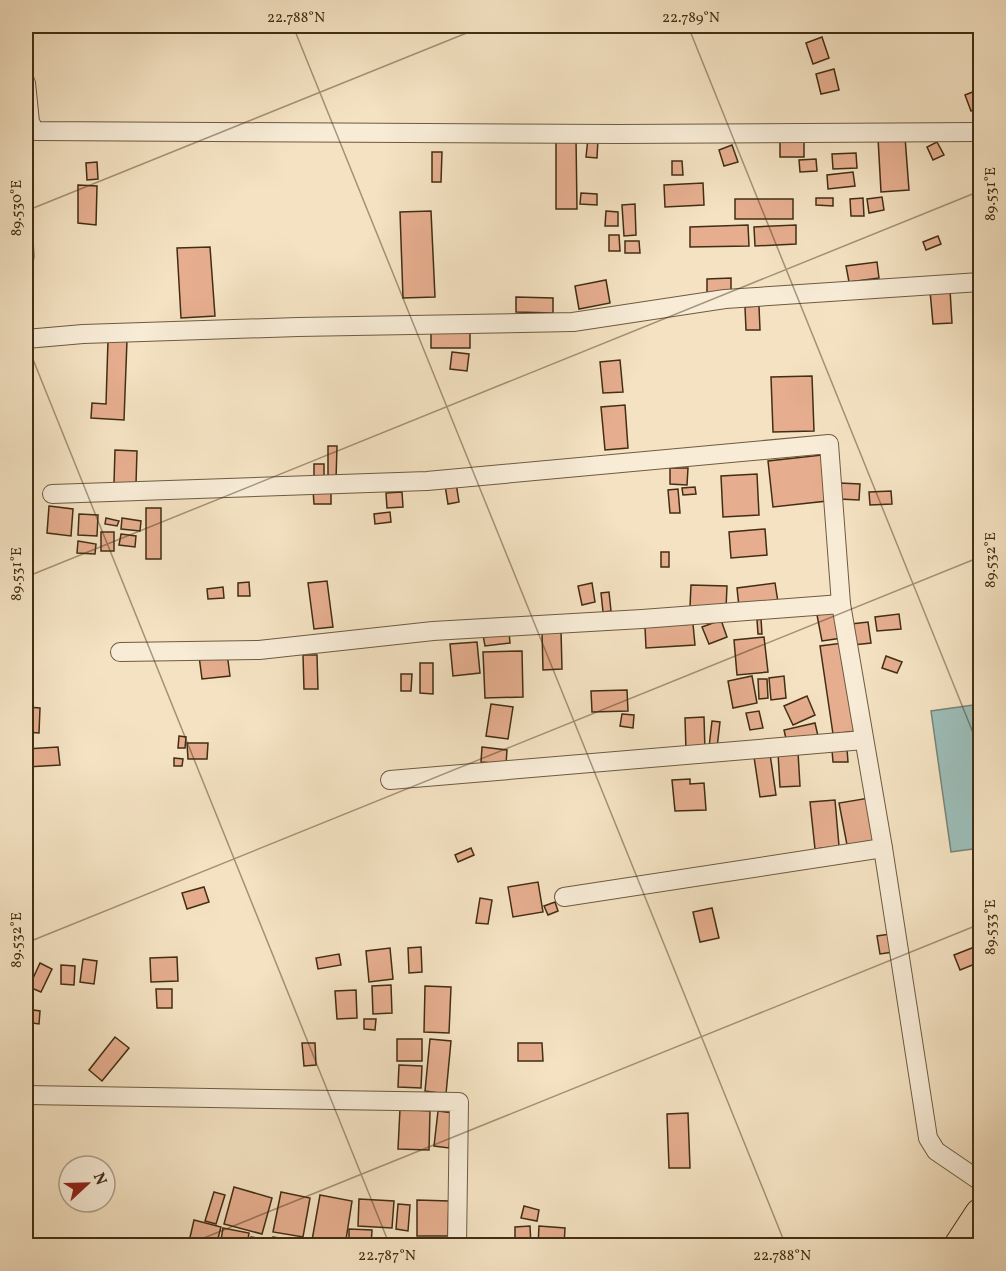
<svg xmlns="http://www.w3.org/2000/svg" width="1006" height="1271" font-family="Vollkorn,serif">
  <rect width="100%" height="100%" fill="#f4e2c2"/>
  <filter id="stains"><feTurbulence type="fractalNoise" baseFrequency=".00333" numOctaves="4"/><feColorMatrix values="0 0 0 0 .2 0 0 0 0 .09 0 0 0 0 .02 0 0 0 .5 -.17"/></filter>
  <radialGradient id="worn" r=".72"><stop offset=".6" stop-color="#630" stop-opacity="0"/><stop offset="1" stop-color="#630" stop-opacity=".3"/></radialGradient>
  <!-- water -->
  <g fill="#9cbdb8" stroke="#788476" stroke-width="1.5">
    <polygon points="26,128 34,257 26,294"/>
    <polygon points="980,704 980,848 951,852 931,711"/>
  </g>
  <!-- building -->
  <g fill="#e6ae8f" stroke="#422e13" stroke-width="1.5">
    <polygon points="822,37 829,58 813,64 806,43"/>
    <polygon points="834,69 839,90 821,94 816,74"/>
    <polygon points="980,89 980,107 971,111 965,95"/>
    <polygon points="905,137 909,190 881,192 878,138"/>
    <polygon points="556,138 576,138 577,209 556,209"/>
    <polygon points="588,138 598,139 597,158 586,157"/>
    <polygon points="804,141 804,157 780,157 780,142"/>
    <polygon points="937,142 944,155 933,160 927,147"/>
    <polygon points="732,145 738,162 724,166 719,150"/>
    <polygon points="432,152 442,152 441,182 432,182"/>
    <polygon points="856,153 857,168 833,169 832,154"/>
    <polygon points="816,159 817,171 800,172 799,160"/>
    <polygon points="672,161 682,161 683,175 672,175"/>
    <polygon points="97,162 98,179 87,180 86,163"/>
    <polygon points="853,172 855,186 828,189 827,175"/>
    <polygon points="703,183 704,205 665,207 664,185"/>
    <polygon points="78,185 97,186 96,225 78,223"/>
    <polygon points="581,193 597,194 597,205 580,204"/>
    <polygon points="882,197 884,210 869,213 867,199"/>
    <polygon points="816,198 833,198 833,206 816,205"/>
    <polygon points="863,198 864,216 851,216 850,199"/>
    <rect x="735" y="199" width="58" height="20"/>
    <polygon points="635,204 636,235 624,236 622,205"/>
    <polygon points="431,211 435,297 403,298 400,212"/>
    <polygon points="606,211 618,212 618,226 605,226"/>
    <polygon points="748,225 749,246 690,247 690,227"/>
    <polygon points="796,225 796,244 755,246 754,227"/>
    <polygon points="609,235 619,235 620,251 609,251"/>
    <polygon points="938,236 941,244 926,250 923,242"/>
    <polygon points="625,241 639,241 640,253 625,253"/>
    <polygon points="210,247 215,316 181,318 177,248"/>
    <polygon points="877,262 879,278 849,282 846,266"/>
    <polygon points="731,278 731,293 707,293 707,279"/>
    <polygon points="606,280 610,303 579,309 575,286"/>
    <polygon points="950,290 952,323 933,324 930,291"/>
    <polygon points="516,297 553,298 553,313 516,312"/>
    <polygon points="759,306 760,330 746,330 745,307"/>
    <rect x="431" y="330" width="39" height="18"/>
    <polygon points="108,340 127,340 124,420 91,418 92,403 106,404"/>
    <polygon points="452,352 469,354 467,371 450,369"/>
    <polygon points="620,360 623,392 603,393 600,362"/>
    <polygon points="812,376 814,431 773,432 771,377"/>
    <polygon points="625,405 628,448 605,450 601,407"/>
    <polygon points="328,446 337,446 336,480 328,480"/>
    <polygon points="115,450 137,451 136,484 114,483"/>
    <polygon points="822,455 827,501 773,507 768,461"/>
    <rect x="314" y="464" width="10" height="19"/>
    <polygon points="670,468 688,468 687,485 670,484"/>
    <polygon points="757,474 759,515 723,517 721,476"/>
    <polygon points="456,483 459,502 448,504 445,485"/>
    <polygon points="840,483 860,484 859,500 839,499"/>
    <polygon points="695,487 696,494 683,495 682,488"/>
    <polygon points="331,489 331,504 314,504 313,490"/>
    <polygon points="678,489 680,513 670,513 668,490"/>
    <polygon points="891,491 892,504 870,505 869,492"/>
    <polygon points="402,492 403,507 387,508 386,493"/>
    <polygon points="49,506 73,509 71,536 47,533"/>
    <rect x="146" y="508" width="15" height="51"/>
    <polygon points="390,512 391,522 375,524 374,514"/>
    <polygon points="79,514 98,515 97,536 78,535"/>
    <polygon points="106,518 119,521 117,526 105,524"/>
    <polygon points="122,518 141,521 140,531 121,529"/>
    <polygon points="765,529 767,555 731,558 729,532"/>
    <rect x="101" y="532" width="13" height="19"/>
    <polygon points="121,534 136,536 135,547 119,545"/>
    <polygon points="78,541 96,544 95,554 77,553"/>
    <rect x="661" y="552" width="8" height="15"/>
    <polygon points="327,581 333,627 314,629 308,583"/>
    <polygon points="249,582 250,596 238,596 238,583"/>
    <polygon points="592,583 595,602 582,605 578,586"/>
    <polygon points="775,583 778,602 739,607 737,588"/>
    <polygon points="691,585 727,586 726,608 690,607"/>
    <polygon points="223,587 224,598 208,599 207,589"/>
    <polygon points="609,592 611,611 603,612 601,593"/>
    <polygon points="838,611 842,638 822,641 817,615"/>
    <polygon points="899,614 901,629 877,631 875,617"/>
    <polygon points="761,619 762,634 758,634 757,620"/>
    <polygon points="721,620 727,637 709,644 702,627"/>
    <polygon points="868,622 871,643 853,645 851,624"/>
    <polygon points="693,624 695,645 646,648 645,627"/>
    <polygon points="542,631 561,631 562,669 543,670"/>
    <polygon points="509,632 510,643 485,646 483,635"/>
    <polygon points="764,637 768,672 737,675 734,640"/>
    <polygon points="477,642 480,673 453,676 450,644"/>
    <polygon points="843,643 857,731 833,734 820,646"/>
    <polygon points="522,651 523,697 485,698 483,652"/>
    <polygon points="227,653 230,676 202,679 199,656"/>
    <polygon points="303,655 317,655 318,689 304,689"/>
    <polygon points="886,656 902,662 897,673 882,668"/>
    <polygon points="420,663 433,663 433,694 420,693"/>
    <polygon points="401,674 412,674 411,691 401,691"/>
    <polygon points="752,676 757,703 733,708 728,681"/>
    <polygon points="784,676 786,698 771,700 769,678"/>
    <polygon points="758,679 767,679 768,698 759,699"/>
    <polygon points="627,690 628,711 592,712 591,691"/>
    <polygon points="807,696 815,715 793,725 784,706"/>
    <polygon points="491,704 513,707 508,739 486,736"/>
    <polygon points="27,707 40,708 39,733 26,732"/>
    <polygon points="759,711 763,728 750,730 746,713"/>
    <polygon points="622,714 634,715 633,728 620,726"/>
    <polygon points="704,717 705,751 686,751 685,718"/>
    <polygon points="712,721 720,722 717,748 709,747"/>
    <polygon points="815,723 818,736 787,743 784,730"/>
    <polygon points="179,736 186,737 185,748 178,748"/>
    <polygon points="187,743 208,743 207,759 188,759"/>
    <polygon points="58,747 60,765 27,767 26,749"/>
    <polygon points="482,747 507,750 506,764 481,762"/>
    <polygon points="847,749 848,762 833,762 832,750"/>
    <polygon points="798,752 800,786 780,787 778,753"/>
    <polygon points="770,754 776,795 760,797 754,757"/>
    <polygon points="174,758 183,759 182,766 174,766"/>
    <polygon points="690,779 690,784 704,783 706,810 675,811 672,780"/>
    <polygon points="869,798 877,840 847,845 839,803"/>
    <polygon points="835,800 839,846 815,849 810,802"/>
    <polygon points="471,848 474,855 458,862 455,855"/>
    <polygon points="538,882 543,912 513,917 508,887"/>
    <polygon points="204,887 209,902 187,909 182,893"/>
    <polygon points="480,898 492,900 488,924 476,923"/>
    <polygon points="555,902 558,911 548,915 544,906"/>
    <polygon points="712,908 719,938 700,942 693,912"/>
    <polygon points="890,934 893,952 880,954 877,936"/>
    <polygon points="977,946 980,954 980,962 960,970 954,955"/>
    <polygon points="421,947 422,972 409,973 408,948"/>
    <polygon points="390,948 393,979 369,982 366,951"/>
    <polygon points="339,954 341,965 318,969 316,958"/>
    <polygon points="177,957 178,981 151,982 150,958"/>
    <polygon points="83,959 97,961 94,984 80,982"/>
    <polygon points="40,963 52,969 41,992 29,987"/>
    <polygon points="61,965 75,966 74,985 61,984"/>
    <polygon points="391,985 392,1013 373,1014 372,986"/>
    <polygon points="425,986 451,987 449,1033 424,1032"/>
    <polygon points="156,989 172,989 172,1008 157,1008"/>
    <polygon points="356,990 357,1018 337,1019 335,991"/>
    <polygon points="26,1009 40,1011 39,1024 26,1022"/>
    <polygon points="364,1019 376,1019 375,1030 364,1029"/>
    <polygon points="115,1037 129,1048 102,1081 89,1070"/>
    <rect x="397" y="1039" width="25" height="22"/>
    <polygon points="430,1039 451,1041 446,1094 425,1091"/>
    <polygon points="302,1043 315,1043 316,1065 304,1066"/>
    <polygon points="518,1043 542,1043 543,1061 518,1061"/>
    <polygon points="399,1065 422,1066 421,1088 398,1087"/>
    <polygon points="400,1109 430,1111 429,1150 398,1149"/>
    <polygon points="438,1111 453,1113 449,1148 434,1146"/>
    <polygon points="688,1113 690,1168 669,1168 667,1114"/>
    <polygon points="234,1187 272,1198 262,1234 224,1224"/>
    <polygon points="214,1192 225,1195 216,1224 205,1221"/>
    <polygon points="281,1192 310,1198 303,1237 273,1232"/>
    <polygon points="320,1195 352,1201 345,1246 311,1246"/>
    <polygon points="359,1199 394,1201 392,1228 358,1226"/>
    <polygon points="417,1200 449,1201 448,1236 417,1236"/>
    <polygon points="398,1204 410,1205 408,1231 396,1229"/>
    <polygon points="524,1206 539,1210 537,1221 521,1218"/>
    <polygon points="194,1220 221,1227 216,1246 188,1246"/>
    <polygon points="530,1226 531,1246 515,1246 515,1227"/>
    <polygon points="539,1226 565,1228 564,1246 538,1246"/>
    <polygon points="223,1228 249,1233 247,1246 220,1246"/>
    <polygon points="349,1229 372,1230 371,1246 349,1246"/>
    <polygon points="251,1237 264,1239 264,1246 250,1246"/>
    <polygon points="273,1237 304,1242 303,1246 272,1246"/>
  </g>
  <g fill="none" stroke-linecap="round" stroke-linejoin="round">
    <!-- minor casing -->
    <g stroke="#6e5b3f" stroke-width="20">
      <g id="minor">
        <polyline points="26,83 30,122 35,131 619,134 980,132"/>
        <polyline points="26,339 83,334 298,327 573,322 725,299 980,282"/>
        <polyline points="52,494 427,481 829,444 841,604"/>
        <polyline points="120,652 259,650 433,631 642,619 841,604 883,848 928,1138 936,1151 980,1181"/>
        <polyline points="390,780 864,740"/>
        <polyline points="564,897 883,848"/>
        <polyline points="26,1095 459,1102 457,1246"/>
      </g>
    </g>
    <!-- trunk casing -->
    <g stroke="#422e13" stroke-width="32">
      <polyline id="trunk" points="959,1246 980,1214"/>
    </g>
    <!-- minor -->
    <use href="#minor" stroke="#f8ecd7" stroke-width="18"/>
    <!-- trunk -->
    <use href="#trunk" stroke="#f4e2c2" stroke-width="30"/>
  </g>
  <!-- ticks -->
  <path fill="none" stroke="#422e13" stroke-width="1.5" stroke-opacity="0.45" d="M293,26l493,1220M688,26l292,724M26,211l458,-185M26,342l364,904M26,577l954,-386M26,943l954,-386M184,1246l796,-322"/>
  <!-- margin -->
  <rect width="1006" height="1271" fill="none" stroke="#f4e2c2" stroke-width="66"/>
  <!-- north arrow -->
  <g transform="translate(87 1184) rotate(68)"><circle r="28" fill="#f8ecd7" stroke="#afa089" stroke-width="1.5"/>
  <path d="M0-4.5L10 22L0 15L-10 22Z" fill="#8f2418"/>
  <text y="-9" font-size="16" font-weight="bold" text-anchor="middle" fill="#422e13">N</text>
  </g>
  <rect x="33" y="33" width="940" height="1205" fill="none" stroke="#422e13" stroke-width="2"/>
  <g font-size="15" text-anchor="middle" fill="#422e13">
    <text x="296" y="22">22.788°N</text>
    <text x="691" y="22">22.789°N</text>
    <text transform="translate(990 194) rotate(-90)" y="5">89.531°E</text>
    <text transform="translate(16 208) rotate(-90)" y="5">89.530°E</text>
    <text transform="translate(990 560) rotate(-90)" y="5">89.532°E</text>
    <text transform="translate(16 574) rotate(-90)" y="5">89.531°E</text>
    <text transform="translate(990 927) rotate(-90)" y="5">89.533°E</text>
    <text transform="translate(16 940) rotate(-90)" y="5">89.532°E</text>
    <text x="387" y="1260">22.787°N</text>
    <text x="782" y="1260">22.788°N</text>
  </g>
  <rect width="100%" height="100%" filter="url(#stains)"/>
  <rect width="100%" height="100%" fill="url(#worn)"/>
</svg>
